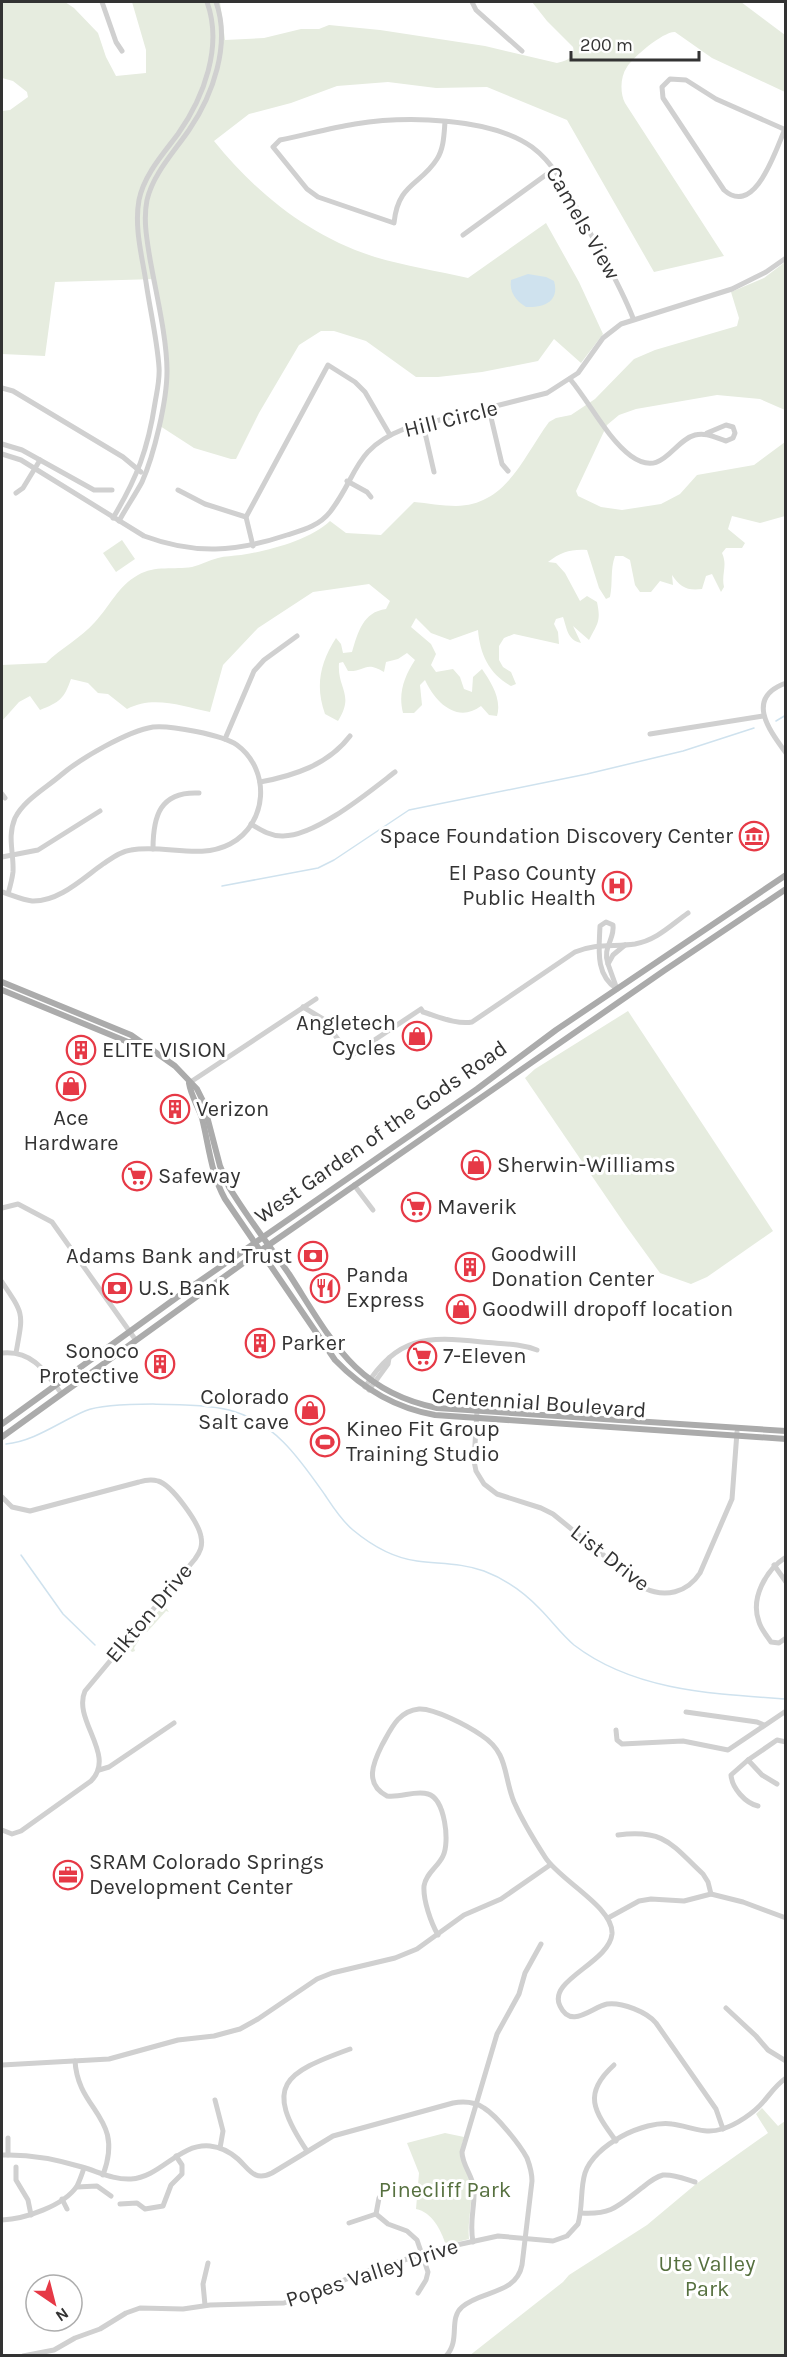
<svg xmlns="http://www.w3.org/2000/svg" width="787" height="2357" font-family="Karla,sans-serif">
  <rect width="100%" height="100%" fill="#fff"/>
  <!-- green -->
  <g fill="#e6ecdf">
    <path d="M2,2h63l9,6 24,25 8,24 10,19 30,-3v-23l-14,-48h88l5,38 39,-2 37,-9h18l10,-4 51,5 105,16 72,17c8,-2 19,-5 16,-16l-26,-26 -15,-19h209l44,33v57l-73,-34 -37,-26c-11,-1 -42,25 -48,35 -7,10 -7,26 -2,36l99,153 -70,16 -87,-152 -80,-33 -51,1 -48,-6 -51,4 -46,17 -42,11 -35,27c43,53 95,95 161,116 30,9 63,14 93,21l78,-55 33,59 24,52 -22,29 -27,-24 -16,22 -56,11 -44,5h-22l-50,-36 -32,-10h-13l-22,14 -40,68 -23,46h-5l-37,-11 -34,-22 9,-53 -14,-94 -100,3 -10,74 -43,-2v-243l8,-1 18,-13 -1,-5 -14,-11 -11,-3z"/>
    <path d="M785,262v148l-25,-11 -43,-4 -81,14 -17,6 -12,10 -31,66 2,5 23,11 21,3 39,-6 19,-10 17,-19 57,-10 31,-23v74l-25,7 -28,-7 -4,13 17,14 -3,5h-16l-4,5c6,13 -1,21 2,34l-3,5 -9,-18 -6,2 -4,13c-15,2 -22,-2 -30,-14l1,10 -13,-4 -9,11h-11l-5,-7 -5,-25 -7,-4h-8c-5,14 -2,27 -5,41l-4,2 -7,-11 -12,-38c-16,-1 -26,2 -39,12l8,1 9,10 15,28 7,-5 10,6c4,19 1,21 -8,38l-16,-14 8,17c-14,-3 -14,-15 -18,-26l-7,2 -2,5 4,8 1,12 -45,-10 -10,4 -5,8v14l4,7 8,5 5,12 -5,2c-22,-12 -31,-32 -33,-56l-28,10 -19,-7 -15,-15 -5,9 20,17 5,10 -5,11 5,7 17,-3 7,8 4,12 8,3 1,-15 9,-8c9,13 20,30 15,47l-8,-1 -8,-9c-24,18 -46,-4 -56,-26l-5,5 2,20 -8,8h-11c-5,-20 1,-36 12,-53l-8,-7 -9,6 -12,3 -2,10c-19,-12 -19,0 -36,-1l-5,-9 -4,1c-2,26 16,31 -1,58l-13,-7c-10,-28 -5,-51 11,-76l5,6 2,9 9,-1c6,-20 11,-40 34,-43l4,-8 -21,-17 -56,8 -55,36 -35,37 -13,47c-28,-6 -57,-17 -83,-3l-19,-15 -10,-1 -10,-10 -17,-4c-7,20 -11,23 -31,31l-10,-14 -11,6 -17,19v-56l44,-2c15,-15 35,-25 49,-41 15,-16 23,-36 43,-47 17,-10 36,-5 54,-8 9,-2 17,-7 26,-9 7,-2 15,-2 23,-3 27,-4 69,-15 89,-34l16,12 35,2 33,-33c13,1 28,4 42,4 51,-1 67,-49 93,-84l7,-4 15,-3 24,-16 39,-40 21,-9 82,-24 2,-8 -8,-26 33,-14z"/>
    <polygon points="122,540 135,559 116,572 103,553"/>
    <polygon points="628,1011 773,1231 707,1277 691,1284 660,1273 626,1226 525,1078 535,1069"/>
    <polygon points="164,1605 169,1612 166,1611 147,1632 144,1632 134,1648 135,1651 132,1652 128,1648 128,1645"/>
    <polygon points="762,2108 778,2126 785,2121 785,2355 469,2356 563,2282 569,2275 647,2225 696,2184 768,2133 756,2114"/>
    <path d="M445,2133l19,4c-9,28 4,26 7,50 2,16 -4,34 -2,52l-23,6c-5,-15 -14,-33 -30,-36l3,-36 -12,-30z"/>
  </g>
  <!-- water -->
  <path fill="#cfe2ee" d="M528,274l18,3 8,4c6,21 -11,27 -28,26 -10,-6 -17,-15 -15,-27z"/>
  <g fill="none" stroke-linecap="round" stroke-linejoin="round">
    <!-- stream -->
    <g stroke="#cfe2ee" stroke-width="1.5">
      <polyline points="776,721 786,715"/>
      <polyline points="222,886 318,868 334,860 409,810 587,774 683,751 754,728"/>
      <path d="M6,1444c29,-3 53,-22 79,-33 25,-10 117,-8 144,-1 46,12 70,48 96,85 8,12 16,25 28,35 18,15 41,28 64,31 23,3 45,2 67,10 21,8 41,22 56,38 12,12 21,25 34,36 60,46 139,49 212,54"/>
      <polyline points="21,1555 63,1614 95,1645"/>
    </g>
    <!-- minor -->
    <g stroke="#d0d0d0" stroke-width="5">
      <polyline points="102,2 116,42 122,51"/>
      <polyline points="472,2 476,10 522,51"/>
      <path d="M445,122c-1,12 -1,26 -8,37 -16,26 -39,24 -43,64l-76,-26 -11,-8 -34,-42 7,-7c25,-5 50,-12 75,-16 50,-8 135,-7 177,23 27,20 40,54 56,82 16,29 33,58 45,89"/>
      <path d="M785,129c-9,20 -30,89 -61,61l-61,-92 -1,-11 8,-8 16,1 30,19 70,31"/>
      <polyline points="463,235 554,169"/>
      <path d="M570,379c20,24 37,59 61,77 32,23 41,-15 64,-21 11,-3 21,3 31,6l7,-3 2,-5 -2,-6 -7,-2 -19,8"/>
      <polyline points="2,388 13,391 123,457 141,472"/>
      <polyline points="489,409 502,464 508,471"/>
      <polyline points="423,424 434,472"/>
      <polyline points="2,444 22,450 94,490 112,490"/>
      <path d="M2,454l19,6 123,76c51,19 92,16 143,-1 16,-5 32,-9 43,-23 28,-36 23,-63 74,-83l143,-36 31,-20 25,-35 18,-14 111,-35 34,-17 20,-14"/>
      <polyline points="347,481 367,492 371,497"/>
      <polyline points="178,490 205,504 246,517"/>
      <polyline points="16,493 23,488 40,460"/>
      <path d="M113,518c24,-40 35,-69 42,-115 2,-12 5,-24 4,-36 -2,-28 -9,-57 -13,-85 -4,-26 -12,-55 -7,-82 5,-25 24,-46 39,-66 26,-37 45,-88 29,-132"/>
      <path d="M119,521c7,-13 16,-26 23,-39 12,-27 25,-81 25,-111 0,-33 -11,-78 -17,-112 -3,-19 -7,-39 -3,-59 6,-26 27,-48 42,-70 24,-35 42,-86 27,-128"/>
      <polyline points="253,546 246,517 328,365 355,382 365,392 390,435"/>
      <path d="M786,683c-42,15 -16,48 0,70"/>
      <polyline points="650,734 763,716"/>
      <polyline points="225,739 254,671 264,660 297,636"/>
      <path d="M260,782c33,-6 68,-17 90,-46"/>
      <polyline points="2,794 5,798"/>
      <path d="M251,824c10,6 19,12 31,12 33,1 87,-44 113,-64"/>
      <path d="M153,849c0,-33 7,-58 46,-56"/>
      <polyline points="2,857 38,850 100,811"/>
      <path d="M2,892c10,3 20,8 30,9 27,1 51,-23 71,-37 9,-6 18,-13 28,-14 33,-6 69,10 99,-6 38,-20 41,-74 7,-99 -14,-10 -67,-20 -84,-18 -25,4 -72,31 -92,48 -15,13 -37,25 -46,43 -8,19 -1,35 -2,54 -1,8 -3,15 -5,22"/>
      <path d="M608,964c-6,-16 7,-25 5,-39l-7,-3 -6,4c-1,23 -5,49 17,63"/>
      <polyline points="617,989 608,964 613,955 625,945"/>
      <path d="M303,1007l20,12 25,34 4,2 69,-46 2,3c14,4 34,13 49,10l103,-70c20,-9 40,-5 60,-8 22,-4 36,-19 53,-31"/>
      <polyline points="189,1083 316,999"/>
      <polyline points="354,1185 373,1210"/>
      <polyline points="2,1208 18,1204 52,1222 135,1339"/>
      <path d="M2,1282c23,34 21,31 14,71"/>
      <path d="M2,1353c30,-3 43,18 59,40"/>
      <path d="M365,1387c33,-51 61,-51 117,-45 19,2 37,1 55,8"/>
      <polyline points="369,1390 388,1364 389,1358"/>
      <path d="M477,1411l-3,50 2,10 8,13 13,10 44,14 12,6 91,74c21,10 43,5 56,-15l32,-74 5,-67"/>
      <path d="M2,1497l10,10 18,4 109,-29c6,-2 13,-3 19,-1 14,4 41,42 43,56 2,9 -1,15 -6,22l-110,132c-13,29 32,64 6,90l-70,50 -9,3 -10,-4"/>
      <path d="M786,1557c-20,13 -36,41 -27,65 2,7 8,14 12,20l8,1 7,-5"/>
      <polyline points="774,1565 786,1582"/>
      <polyline points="686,1712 757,1722 764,1725"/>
      <polyline points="616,1730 617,1740 622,1744 683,1741 728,1750 786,1711"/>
      <polyline points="748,1760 762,1775 777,1784"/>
      <polyline points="99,1770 109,1767 174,1723"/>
      <path d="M758,1806c-13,-3 -26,-18 -27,-31l17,-15 29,-20 9,2"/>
      <path d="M618,1835c47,-6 54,10 85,39l5,8 3,12"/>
      <polyline points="608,1918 639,1901 651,1899 684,1901 711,1894 743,1902 786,1918"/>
      <path d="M438,1935c-7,-12 -15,-35 -14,-49 2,-13 14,-19 19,-30 7,-14 2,-57 -15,-62 -13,-4 -27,4 -41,2 -23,-12 -14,-33 -5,-51 9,-16 16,-34 37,-36 15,-1 49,17 62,26 28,18 22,40 33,67 8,18 20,38 31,55 14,23 69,50 67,77 -3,29 -65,46 -52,72 11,24 32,1 47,-2 15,-2 40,8 49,19l60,86 7,20"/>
      <polyline points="726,2008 756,2036 768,2050 786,2061"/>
      <path d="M75,2061c3,51 50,55 28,114"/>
      <polyline points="2,2065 109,2059 178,2040 214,2036 240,2029 258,2019 317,1979 332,1973 395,1958 417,1949 464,1915 501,1899 550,1865"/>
      <path d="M614,2065c-32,29 -20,46 2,76"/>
      <polyline points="215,2100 223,2131 220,2148"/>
      <path d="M307,2151c-44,-66 -23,-78 43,-102"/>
      <path d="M2,2155c27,-1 54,4 80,12 17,5 32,13 49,12 30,-2 48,-36 79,-33 10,1 20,6 28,13 11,10 16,23 34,14l61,-37 120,-33c11,-2 22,-1 31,5 13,8 36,37 43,50 3,8 5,15 5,23l-10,84c-6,30 -41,25 -60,42 -14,12 -1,33 -16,49"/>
      <polyline points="8,2155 8,2138"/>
      <polyline points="16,2167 16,2180 28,2200 31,2215"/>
      <polyline points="77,2187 97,2186 111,2196"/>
      <polyline points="62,2199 67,2209"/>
      <polyline points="120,2204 137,2203 145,2209 163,2206 171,2185 182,2174 182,2165 176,2156"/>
      <path d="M581,2213c32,2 38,-8 62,-26 6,-5 12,-10 20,-12 11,-1 22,4 32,7"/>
      <polyline points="376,2214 379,2198 388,2184"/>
      <path d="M2,2220c22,-1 62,-14 75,-34 3,-6 5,-12 7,-18"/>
      <polyline points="349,2223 376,2214 388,2224 407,2231 417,2240 428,2272 426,2280 418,2293"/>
      <path d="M473,2242c-4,-21 2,-34 1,-53 -1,-13 -12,-24 -12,-37l35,-118 22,-40 6,-21 16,-29"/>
      <polyline points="205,2305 203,2284 208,2263"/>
      <path d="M23,2356l31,-6 21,-12 25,-9 26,-16 14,-5 43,1 27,-4 74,-2 81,-31 78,-24 55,-12 55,5 14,-5 11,-12c5,-17 2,-35 7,-51 9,-28 59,-53 87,-49 17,2 32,11 50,5 14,-4 32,-16 42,-28 7,-8 12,-16 22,-23"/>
    </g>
    <!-- major -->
    <g stroke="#ababab" stroke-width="6">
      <path d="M2,982l129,53 44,31 22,23 6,12 17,65 9,21c18,30 40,58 60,87 42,65 65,117 148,134l349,23"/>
      <polyline points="2,990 128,1042 138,1042"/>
      <path d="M189,1083c2,13 9,23 13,35 7,28 9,56 23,81l110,161c28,29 60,48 100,55l351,24"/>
      <polyline points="2,1424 194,1285 477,1089 556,1030 786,875"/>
      <polyline points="2,1437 260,1251 665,970 786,889"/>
    </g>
  </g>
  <!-- icons -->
  <defs>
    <g id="museum-ring" transform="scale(1.5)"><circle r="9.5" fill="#fff" stroke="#e63946" stroke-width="1.5"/><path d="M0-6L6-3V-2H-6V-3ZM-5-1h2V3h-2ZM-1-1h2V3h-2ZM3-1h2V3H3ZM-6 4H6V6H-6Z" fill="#e63946"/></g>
    <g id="hospital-ring" transform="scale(1.5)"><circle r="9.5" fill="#fff" stroke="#e63946" stroke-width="1.5"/><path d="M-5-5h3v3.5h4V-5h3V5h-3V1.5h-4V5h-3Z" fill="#e63946"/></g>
    <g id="shop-ring" transform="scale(1.5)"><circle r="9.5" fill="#fff" stroke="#e63946" stroke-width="1.5"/><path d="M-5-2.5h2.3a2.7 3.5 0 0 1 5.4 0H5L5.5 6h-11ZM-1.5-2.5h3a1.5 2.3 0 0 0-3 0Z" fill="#e63946"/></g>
    <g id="building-ring" transform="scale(1.5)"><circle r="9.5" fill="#fff" stroke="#e63946" stroke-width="1.5"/><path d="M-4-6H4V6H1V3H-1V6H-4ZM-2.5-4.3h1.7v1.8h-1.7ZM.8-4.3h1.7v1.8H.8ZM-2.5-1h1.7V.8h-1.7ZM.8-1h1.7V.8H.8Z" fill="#e63946"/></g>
    <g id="supermarket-ring" transform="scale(1.5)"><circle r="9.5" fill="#fff" stroke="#e63946" stroke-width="1.5"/><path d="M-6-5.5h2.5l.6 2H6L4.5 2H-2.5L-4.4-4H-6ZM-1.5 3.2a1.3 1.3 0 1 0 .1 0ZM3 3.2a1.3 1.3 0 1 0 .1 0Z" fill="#e63946"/></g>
    <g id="bank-ring" transform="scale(1.5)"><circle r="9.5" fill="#fff" stroke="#e63946" stroke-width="1.5"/><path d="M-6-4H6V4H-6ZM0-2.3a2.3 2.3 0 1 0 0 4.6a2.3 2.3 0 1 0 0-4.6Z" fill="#e63946"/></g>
    <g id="restaurant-ring" transform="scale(1.5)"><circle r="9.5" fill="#fff" stroke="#e63946" stroke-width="1.5"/><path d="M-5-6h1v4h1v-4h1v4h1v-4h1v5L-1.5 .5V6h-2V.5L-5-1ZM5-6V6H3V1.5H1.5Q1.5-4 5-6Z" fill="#e63946"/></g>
    <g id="stadium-ring" transform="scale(1.5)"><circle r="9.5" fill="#fff" stroke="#e63946" stroke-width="1.5"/><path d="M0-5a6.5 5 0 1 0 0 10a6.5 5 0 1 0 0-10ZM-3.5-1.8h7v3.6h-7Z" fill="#e63946"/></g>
    <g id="office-ring" transform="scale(1.5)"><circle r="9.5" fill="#fff" stroke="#e63946" stroke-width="1.5"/><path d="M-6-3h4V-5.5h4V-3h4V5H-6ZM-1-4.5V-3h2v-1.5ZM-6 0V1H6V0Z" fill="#e63946"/></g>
  </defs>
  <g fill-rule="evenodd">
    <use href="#museum-ring" x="754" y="836"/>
    <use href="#hospital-ring" x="617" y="886"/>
    <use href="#shop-ring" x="417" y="1036"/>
    <use href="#building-ring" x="81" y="1050"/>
    <use href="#shop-ring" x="71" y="1086"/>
    <use href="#building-ring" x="175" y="1109"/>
    <use href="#shop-ring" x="476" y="1165"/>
    <use href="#supermarket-ring" x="137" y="1176"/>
    <use href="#supermarket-ring" x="416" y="1207"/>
    <use href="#bank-ring" x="313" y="1256"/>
    <use href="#building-ring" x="470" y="1267"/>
    <use href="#bank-ring" x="117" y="1288"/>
    <use href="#restaurant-ring" x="325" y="1288"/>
    <use href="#shop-ring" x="461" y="1309"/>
    <use href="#building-ring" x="260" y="1343"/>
    <use href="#supermarket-ring" x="422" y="1356"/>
    <use href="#building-ring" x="160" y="1364"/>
    <use href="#shop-ring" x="310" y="1410"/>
    <use href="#stadium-ring" x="325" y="1442"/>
    <use href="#office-ring" x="68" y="1875"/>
  </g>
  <g text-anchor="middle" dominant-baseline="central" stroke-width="6" stroke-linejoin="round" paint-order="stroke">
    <!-- street labels -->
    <g font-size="22" fill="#333" stroke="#fff">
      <text transform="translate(583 223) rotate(60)">Camels View</text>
      <text transform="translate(451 419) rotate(-14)">Hill Circle</text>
      <text transform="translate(381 1132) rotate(-35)">West Garden of the Gods Road</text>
      <text transform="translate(539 1403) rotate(4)">Centennial Boulevard</text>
      <text transform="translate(610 1558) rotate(38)">List Drive</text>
      <text transform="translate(149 1613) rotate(-50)">Elkton Drive</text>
      <text transform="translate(372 2273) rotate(-18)">Popes Valley Drive</text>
    </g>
    <!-- poi labels -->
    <g font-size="22" fill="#333" stroke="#fff" text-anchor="start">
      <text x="733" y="836" text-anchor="end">Space Foundation Discovery Center</text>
      <text x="596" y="873" text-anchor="end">El Paso County<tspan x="596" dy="25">Public Health</tspan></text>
      <text x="396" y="1023" text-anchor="end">Angletech<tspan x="396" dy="25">Cycles</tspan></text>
      <text x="102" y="1050">ELITE VISION</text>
      <text x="196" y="1109">Verizon</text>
      <text x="71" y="1118" text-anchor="middle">Ace<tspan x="71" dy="25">Hardware</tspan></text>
      <text x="497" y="1165">Sherwin-Williams</text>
      <text x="158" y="1176">Safeway</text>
      <text x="437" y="1207">Maverik</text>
      <text x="491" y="1254">Goodwill<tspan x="491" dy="25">Donation Center</tspan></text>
      <text x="292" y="1256" text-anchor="end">Adams Bank and Trust</text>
      <text x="346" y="1275">Panda<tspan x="346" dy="25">Express</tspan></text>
      <text x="138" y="1288">U.S. Bank</text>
      <text x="482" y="1309">Goodwill dropoff location</text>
      <text x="281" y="1343">Parker</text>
      <text x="139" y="1351" text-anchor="end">Sonoco<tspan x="139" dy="25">Protective</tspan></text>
      <text x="443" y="1356">7-Eleven</text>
      <text x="289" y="1397" text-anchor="end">Colorado<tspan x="289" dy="25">Salt cave</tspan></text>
      <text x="346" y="1429">Kineo Fit Group<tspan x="346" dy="25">Training Studio</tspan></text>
      <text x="89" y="1862">SRAM Colorado Springs<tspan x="89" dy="25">Development Center</tspan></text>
    </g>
    <!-- park labels -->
    <g font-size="22" fill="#56703f" stroke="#fff">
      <text x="445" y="2190">Pinecliff Park</text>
      <text x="707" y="2264">Ute Valley<tspan x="707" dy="25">Park</tspan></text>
    </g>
  </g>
  <!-- border -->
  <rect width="787" height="2357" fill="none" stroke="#333333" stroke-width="6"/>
  <!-- north arrow -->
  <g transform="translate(54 2303) rotate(145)"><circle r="28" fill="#ffffff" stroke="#adadad" stroke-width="1.5"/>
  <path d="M0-4.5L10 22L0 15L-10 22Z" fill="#e63946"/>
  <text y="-9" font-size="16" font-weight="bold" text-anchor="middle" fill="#333333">N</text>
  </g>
  <!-- scale -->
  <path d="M571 51v9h128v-9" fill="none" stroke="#333333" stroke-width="3"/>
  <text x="580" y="51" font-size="18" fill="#333333" stroke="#ffffff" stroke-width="4.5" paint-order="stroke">200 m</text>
</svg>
